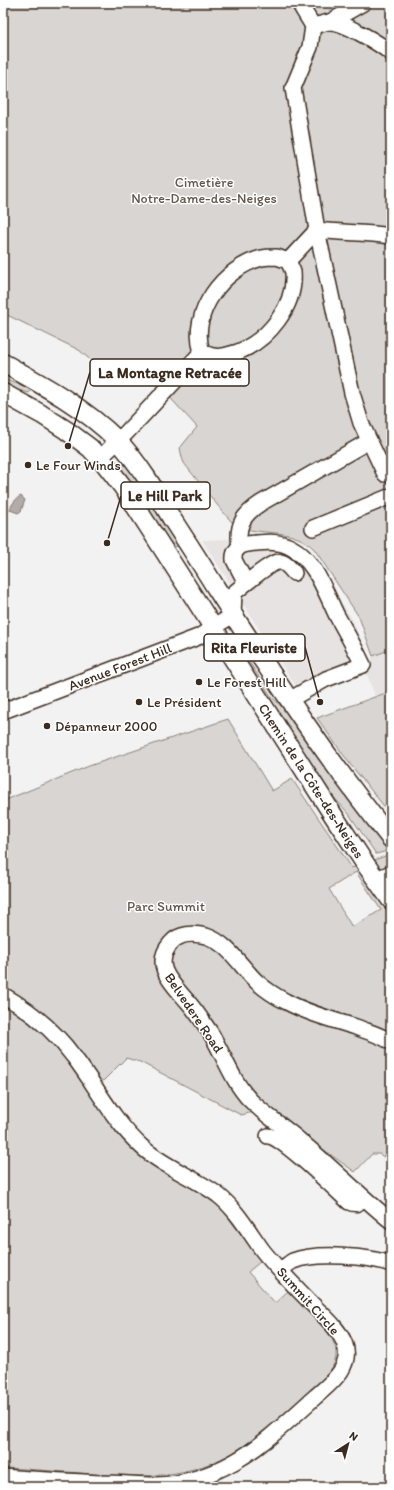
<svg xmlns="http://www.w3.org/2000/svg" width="394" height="1490" font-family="Itim,sans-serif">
  <rect width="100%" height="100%" fill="#f3f2f2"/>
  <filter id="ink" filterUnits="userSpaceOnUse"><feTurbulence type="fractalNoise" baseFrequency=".025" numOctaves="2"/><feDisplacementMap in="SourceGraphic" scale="8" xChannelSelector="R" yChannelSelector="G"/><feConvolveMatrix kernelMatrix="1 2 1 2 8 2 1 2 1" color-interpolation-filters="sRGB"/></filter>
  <g filter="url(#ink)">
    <!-- built -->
    <polygon fill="#e6e3e2" points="268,538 312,557 353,621 368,660 372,659 373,656 391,649 391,691 375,696 367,674 365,674 317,693 316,692 304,699 202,540"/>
    <!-- green -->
    <g fill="#d8d5d2" stroke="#8a8078" fill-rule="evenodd">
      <path d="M3,3h388v646l-18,7 -14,-39 -44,-67c-23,-25 -53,-12 -80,-25 -4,-2 -46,-55 -51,-62 -2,-4 -3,-10 -4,-15l17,-21 -57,-62 -13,5 -16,8 -32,-28 -76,-37z"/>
      <polygon points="3,379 32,389 29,393 14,389 3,384"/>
      <polygon points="124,462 153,505 178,546 175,547 163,534 118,466"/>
      <polygon points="234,638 271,696 286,711 330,775 386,847 387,849 384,852 376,854 349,814 328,791 230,639"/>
      <polygon points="391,691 391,815 350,764 317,718"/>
      <path d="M228,719l44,72 20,-12 60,89 39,-14v307l-12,-7h-7l-17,18 -89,-63 -25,6 -101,-53 -14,-4 -22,22 -15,10 78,83 52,32 42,56 -13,11 27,31 13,-12c9,9 18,18 27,28 17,17 31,33 12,56 -27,25 -54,53 -86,73 -53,33 -102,30 -162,25 -25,-2 -51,-4 -76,-5v-667l86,-35zM356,872l25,38 -29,17 -23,-38z"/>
    </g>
    <!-- water -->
    <path fill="#b2aba7" stroke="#827770" d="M21,496l4,4 -4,11 -3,2 -8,-3c0,-4 7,-13 11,-14z"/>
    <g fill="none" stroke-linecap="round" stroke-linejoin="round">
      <!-- minor casing -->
      <g stroke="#3b2a1e" stroke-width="18">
        <g id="minor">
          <path d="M299,3l14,23c5,-1 11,-3 16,-4 14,-1 51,22 62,31"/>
          <polyline points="330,22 363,3"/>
          <path d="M391,236c-25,-4 -50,-3 -74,-6l35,163 9,30 24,51 6,-2"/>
          <path d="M277,257l11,4c2,4 4,8 5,11 3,34 -25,68 -55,80 -7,2 -17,6 -24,4 -4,0 -8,-3 -12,-4 -13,-39 22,-85 60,-94 4,-1 10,-1 15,-1z"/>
          <polyline points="288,261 317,230 293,88 310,47 313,26"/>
          <polyline points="100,458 126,433 202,352"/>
          <polyline points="313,528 391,496"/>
          <path d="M240,546c-4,-21 4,-32 21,-43l108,-62"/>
          <path d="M246,583c7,-5 25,-21 33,-21 6,0 11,6 15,11"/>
          <path d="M3,711l195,-74 35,-22 1,-22 12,-10 -12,-23c-1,-9 5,-15 14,-16 14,-2 31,-4 44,4 23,12 34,46 45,68 9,16 18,32 26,49l-37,14 -37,21"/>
          <polyline points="376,879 391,873"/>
          <path d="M3,995c28,16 52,36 71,62 23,30 39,64 68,90 22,20 52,30 76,48 19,15 31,37 45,56 16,20 35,38 52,56 11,11 23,21 29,35 10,24 -13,41 -29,55 -26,23 -51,48 -81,65 -23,13 -51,22 -78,23 -18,0 -36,-2 -54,-2 -33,-2 -66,-3 -99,-6"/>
          <path d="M391,1042c-10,-7 -23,-10 -35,-15 -23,-7 -49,-14 -71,-26 -10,-5 -20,-12 -28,-19 -16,-15 -29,-39 -51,-46 -12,-3 -27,-3 -35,7 -20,23 2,41 17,59 8,9 15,20 22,30 14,23 22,49 40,68 15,15 33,26 49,40 32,26 60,55 92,81"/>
          <path d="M268,1136c11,-2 69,55 81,66 7,3 9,2 15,-4"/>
          <path d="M281,1270c4,-3 8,-7 12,-9 23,-9 75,-5 98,3"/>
        </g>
      </g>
      <!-- major casing -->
      <g stroke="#3b2a1e" stroke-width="21">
        <g id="major">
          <path d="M3,363c40,22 82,45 114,77 22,23 39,52 55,79 15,23 30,46 44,69 55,86 111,171 175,251"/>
          <polyline points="3,393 41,414 66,430 90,448 106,465 123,487 163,549 335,818 366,865 391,900"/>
        </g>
      </g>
      <!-- minor -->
      <use href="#minor" stroke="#fff" stroke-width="15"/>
      <!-- major -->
      <use href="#major" stroke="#fff" stroke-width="18"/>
    </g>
  </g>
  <!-- markers -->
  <g fill="#3b2a1e" stroke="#fff" stroke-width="1.5">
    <circle cx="28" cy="465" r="4"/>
    <circle cx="199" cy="682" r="4"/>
    <circle cx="139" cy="702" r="4"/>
    <circle cx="47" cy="726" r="4"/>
  </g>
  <g text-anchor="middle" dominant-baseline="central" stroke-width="3" stroke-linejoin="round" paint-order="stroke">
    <!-- park labels -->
    <g font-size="14" fill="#62554b" stroke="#fff">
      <text x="204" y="182">Cimetière<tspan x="204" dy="16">Notre-Dame-des-Neiges</tspan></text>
      <text x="166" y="906">Parc Summit</text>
    </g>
    <!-- poi labels -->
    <g font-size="14" fill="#3b2a1e" stroke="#fff" text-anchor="start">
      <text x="36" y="465">Le Four Winds</text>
      <text x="207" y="682">Le Forest Hill</text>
      <text x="147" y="702">Le Président</text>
      <text x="55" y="726">Dépanneur 2000</text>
    </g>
    <!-- street labels -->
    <g font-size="14" fill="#3b2a1e" stroke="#fff">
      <text transform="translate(120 667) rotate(-21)">Avenue Forest Hill</text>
      <text transform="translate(311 781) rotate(57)">Chemin de la Côte-des-Neiges</text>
      <text transform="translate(194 1013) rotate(56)">Belvedere Road</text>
      <text transform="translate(308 1301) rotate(48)">Summit Circle</text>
    </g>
  </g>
  <!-- callouts -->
  <path fill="none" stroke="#3b2a1e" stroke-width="1.5" d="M68 446L90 372M107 543L121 496M320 702L305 647"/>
  <g fill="#3b2a1e" stroke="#fff" stroke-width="1.5">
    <circle cx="68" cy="446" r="4"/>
    <circle cx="107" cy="543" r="4"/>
    <circle cx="320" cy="702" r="4"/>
  </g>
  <g fill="#fff" stroke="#3b2a1e" stroke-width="1.5">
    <rect x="90" y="359" width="159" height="27" rx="4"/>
    <rect x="121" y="482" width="89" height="27" rx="4"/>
    <rect x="204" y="634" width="101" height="27" rx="4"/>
  </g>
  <g font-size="15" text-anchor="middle" font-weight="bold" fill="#3b2a1e">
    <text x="170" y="378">La Montagne Retracée</text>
    <text x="165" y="501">Le Hill Park</text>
    <text x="254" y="653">Rita Fleuriste</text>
  </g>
  <!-- margin -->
  <rect width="394" height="1490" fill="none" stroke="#fff" stroke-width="16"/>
  <rect x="8" y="8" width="378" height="1474" fill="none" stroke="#3b2a1e" stroke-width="1.5" filter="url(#ink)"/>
  <!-- north arrow -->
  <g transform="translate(348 1444) rotate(36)" stroke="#ffffff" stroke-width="3" paint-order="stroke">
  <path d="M0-3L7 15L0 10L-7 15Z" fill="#3b2a1e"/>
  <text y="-6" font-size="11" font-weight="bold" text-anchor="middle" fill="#3b2a1e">N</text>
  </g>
</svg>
